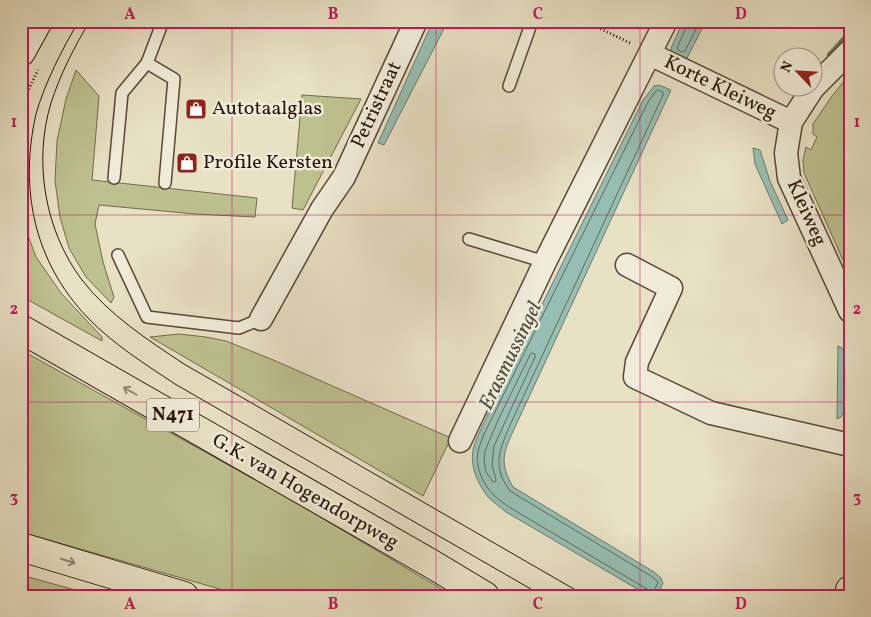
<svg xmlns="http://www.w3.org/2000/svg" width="871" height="617" font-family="Vollkorn,serif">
  <rect width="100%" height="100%" fill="#e8e1c4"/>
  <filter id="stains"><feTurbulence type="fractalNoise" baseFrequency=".004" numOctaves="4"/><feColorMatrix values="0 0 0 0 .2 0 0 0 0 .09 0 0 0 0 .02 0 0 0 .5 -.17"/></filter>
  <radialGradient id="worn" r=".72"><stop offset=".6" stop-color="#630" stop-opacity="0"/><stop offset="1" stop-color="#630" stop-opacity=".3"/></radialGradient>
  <!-- green -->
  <g fill="#bdc18f" stroke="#736a4c">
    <polygon points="76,70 99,96 92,180 257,198 255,217 195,214 99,205 95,224 103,262 114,297 111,303 86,277 69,248 60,217 55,181 57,141 66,99"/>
    <polygon points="850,74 850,292 845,283 847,269 804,173 803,160 806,147 811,150 817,137 813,134 813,124 832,96"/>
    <polygon points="302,95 361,99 303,210 292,208"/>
    <polygon points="21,191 26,230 36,257 61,293 102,337 102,341 21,296"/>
    <polygon points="179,334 206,337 226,341 271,359 451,438 423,496 150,337"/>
    <polygon points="21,350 297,503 453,596 244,596 21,532"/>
    <polygon points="21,575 86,593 96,596 21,596"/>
  </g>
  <!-- water -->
  <g fill="#97beb2" stroke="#6b7a6e">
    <polygon points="433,21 448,21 384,145 378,143"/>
    <polygon points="683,21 706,21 686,60 672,53 671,48"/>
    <path d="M659,85l12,5 -155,335c-12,26 -18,36 -3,62l141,85 7,6 2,5 -6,13h-8l-143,-84c-6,-5 -13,-10 -18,-15 -10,-13 -18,-30 -15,-47 2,-11 11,-26 15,-36l155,-314 11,-14z"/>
    <polygon points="753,148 760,150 770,181 788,220 782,224 755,164"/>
    <polygon points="838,346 842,348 846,355 844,411 841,417 837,419"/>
  </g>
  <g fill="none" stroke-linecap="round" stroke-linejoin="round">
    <!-- shore -->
    <g stroke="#60695d" stroke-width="1">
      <polyline points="687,21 687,25 677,48 678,50 682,52 685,51 700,21"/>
      <path d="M658,90l5,2v3l-152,328c-11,26 -20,42 -1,68l141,85 7,6 -4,9 -2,1 -143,-85c-5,-4 -11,-7 -15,-12 -12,-11 -20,-31 -15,-47 3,-11 9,-22 14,-32l155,-314 8,-11z"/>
      <polygon points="532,353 535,354 535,357 494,446 492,465 496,480 495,482 493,482 486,472 484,461 485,451 499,418 530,355"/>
    </g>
    <!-- stream -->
    <polyline stroke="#6b7a6e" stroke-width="6" points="830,55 849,34 847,31 850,28"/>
    <!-- lane casing -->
    <g stroke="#594737" stroke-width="14">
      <g id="lane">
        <polyline points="163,21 147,63 174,79 165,183"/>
        <polyline points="509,86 530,27 524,21"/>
        <polyline points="114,178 122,93 147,63"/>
        <polyline points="469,239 545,262"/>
        <polyline points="118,255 147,317 239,328 261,319"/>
      </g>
    </g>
    <!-- street casing -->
    <g stroke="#594737" stroke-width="25">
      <g id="street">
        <polyline points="650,54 791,122"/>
        <polyline points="814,87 850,51"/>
        <polyline points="813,88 791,122 786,153 789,178 850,311"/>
        <polyline points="627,265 671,288 637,362 635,377 711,413 850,445"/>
        <polyline points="261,319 322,209 344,177 416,21"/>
        <polyline points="460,441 545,262 666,21"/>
      </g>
    </g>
    <!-- secondary casing -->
    <g stroke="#291408" stroke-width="30">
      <g id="secondary">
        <polyline points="21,52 38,21"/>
        <polyline points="849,596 850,590"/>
      </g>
    </g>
    <!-- primary casing -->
    <g stroke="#291408" stroke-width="30">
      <g id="primary">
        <polyline points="21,329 430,563 485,596"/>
        <polyline points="21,547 184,596"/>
      </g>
    </g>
    <!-- path -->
    <g stroke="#291408" stroke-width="3" stroke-dasharray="1 2.5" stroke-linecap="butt">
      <polyline points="585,21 632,44"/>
      <polyline points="844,23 850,28"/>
      <polyline points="21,105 38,70"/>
    </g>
    <!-- lane -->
    <use href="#lane" stroke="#f0ecd9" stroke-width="11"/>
    <!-- street -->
    <use href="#street" stroke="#f0ecd9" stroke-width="22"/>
    <!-- secondary -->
    <use href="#secondary" stroke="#f0ecd9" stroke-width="28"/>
    <!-- primary -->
    <use href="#primary" stroke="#e8e1c4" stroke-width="28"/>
    <!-- tram -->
    <g stroke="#291408" stroke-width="1">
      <path d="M79,21c-16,26 -35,64 -43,93 -17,75 -2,148 52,204 25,26 57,46 87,66l368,212"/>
      <path d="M90,21c-16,26 -30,54 -39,82 -18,59 -6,128 31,177 27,35 66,60 102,84l402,232"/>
    </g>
  </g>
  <!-- one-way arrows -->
  <defs><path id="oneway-shaft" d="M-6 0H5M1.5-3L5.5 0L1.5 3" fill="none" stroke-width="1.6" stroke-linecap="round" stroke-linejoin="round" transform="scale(1.25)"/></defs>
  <g stroke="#92856f">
    <use href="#oneway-shaft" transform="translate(130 391) rotate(-150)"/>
    <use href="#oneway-shaft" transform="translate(68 561) rotate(17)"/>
  </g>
  <!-- grid -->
  <path fill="none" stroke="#c2185b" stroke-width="1" stroke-opacity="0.55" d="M232,21v575M436,21v575M640,21v575M21,215h829M21,402h829"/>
  <!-- icons -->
  <defs>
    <g id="shop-square" transform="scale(1.125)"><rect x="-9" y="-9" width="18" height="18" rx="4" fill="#8f2418" stroke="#f0ecd9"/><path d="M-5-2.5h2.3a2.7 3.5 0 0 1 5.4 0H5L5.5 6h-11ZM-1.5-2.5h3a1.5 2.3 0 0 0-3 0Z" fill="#fff"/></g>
  </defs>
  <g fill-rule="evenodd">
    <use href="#shop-square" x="196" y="109"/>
    <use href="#shop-square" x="187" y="163"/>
  </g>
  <g text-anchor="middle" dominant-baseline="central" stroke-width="5" stroke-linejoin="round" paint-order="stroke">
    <!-- shield labels -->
    <rect fill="#f0ecd9" stroke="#655547" stroke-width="1" x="147" y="398.5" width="52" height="33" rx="4"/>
    <g font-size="19" font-weight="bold" fill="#291408">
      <text x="173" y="415">N471</text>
    </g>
    <!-- street labels -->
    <g font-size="20" fill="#291408" stroke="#f0ecd9">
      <text transform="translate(720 88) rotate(26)">Korte Kleiweg</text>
      <text transform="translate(377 105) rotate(-65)">Petristraat</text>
      <text transform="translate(806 213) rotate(66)">Kleiweg</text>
      <text transform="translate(305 492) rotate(30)">G.K. van Hogendorpweg</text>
    </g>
    <!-- poi labels -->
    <g font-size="20" fill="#291408" stroke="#f0ecd9" text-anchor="start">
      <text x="212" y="109">Autotaalglas</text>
      <text x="203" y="163">Profile Kersten</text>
    </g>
    <!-- water labels -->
    <g font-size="21" font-style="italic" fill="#505044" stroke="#f0ecd9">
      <text transform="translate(511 356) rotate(-64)">Erasmussingel</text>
    </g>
  </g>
  <!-- margin -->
  <rect width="871" height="617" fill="none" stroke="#e8e1c4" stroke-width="55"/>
  <!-- north arrow -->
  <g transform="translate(798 72) rotate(295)"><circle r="24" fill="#f0ecd9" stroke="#a09685"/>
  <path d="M0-4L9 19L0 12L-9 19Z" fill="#8f2418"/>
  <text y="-8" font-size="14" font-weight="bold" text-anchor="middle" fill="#291408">N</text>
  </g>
  <rect x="28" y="28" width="816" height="562" fill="none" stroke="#c2185b" stroke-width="2"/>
  <g font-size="16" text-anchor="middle" font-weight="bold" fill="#c2185b">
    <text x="130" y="19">A</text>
    <text x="333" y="19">B</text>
    <text x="538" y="19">C</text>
    <text x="741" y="19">D</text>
    <text x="14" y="127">1</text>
    <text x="857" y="127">1</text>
    <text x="14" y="314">2</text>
    <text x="857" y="314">2</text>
    <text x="14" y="502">3</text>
    <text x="857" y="502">3</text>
    <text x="130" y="609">A</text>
    <text x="333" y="609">B</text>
    <text x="538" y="609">C</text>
    <text x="741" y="609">D</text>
  </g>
  <rect width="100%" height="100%" filter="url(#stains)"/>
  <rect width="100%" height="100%" fill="url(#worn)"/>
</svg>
